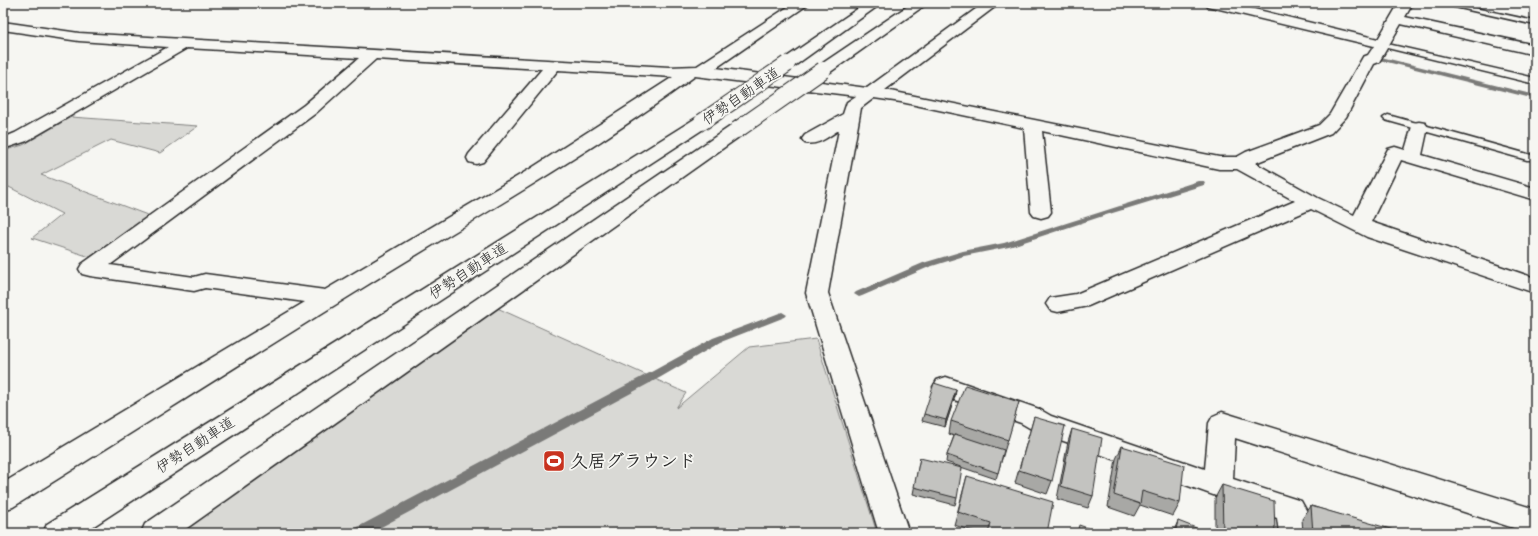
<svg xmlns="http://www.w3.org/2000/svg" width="1538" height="536" font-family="Itim,'Klee One',sans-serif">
  <rect width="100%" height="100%" fill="#f6f6f2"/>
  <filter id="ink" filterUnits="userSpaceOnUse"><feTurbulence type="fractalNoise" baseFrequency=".025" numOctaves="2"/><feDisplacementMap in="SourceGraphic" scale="8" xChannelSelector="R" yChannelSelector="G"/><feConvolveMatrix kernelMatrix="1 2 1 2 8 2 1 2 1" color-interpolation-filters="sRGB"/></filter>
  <g filter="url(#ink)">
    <!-- green -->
    <g fill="#d9d9d5" stroke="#828280">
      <polygon points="71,117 198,126 160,153 111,140 41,175 150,216 90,257 32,238 62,214 3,184 3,151 23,145"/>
      <polygon points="495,307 686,393 676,408 749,347 816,339 877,533 172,533"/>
    </g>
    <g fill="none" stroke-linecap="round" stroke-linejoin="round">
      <!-- stream -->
      <g fill="#7a7a78" fill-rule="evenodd">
        <polygon points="1381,57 1535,95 1535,99 1379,60 1379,58"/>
        <polygon points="1198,181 1204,181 1205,183 1204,185 1106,215 1009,247 964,256 929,267 862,296 859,297 854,294 856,292 923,263 963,251 1004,243"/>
        <polygon points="782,312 787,315 785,317 721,342 661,377 370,533 352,533 354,529 653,371 713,338"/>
      </g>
      <!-- service casing -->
      <g stroke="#2b2b2b" stroke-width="3">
        <g id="service">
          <polygon points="1437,3 1452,3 1535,21 1535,25"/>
          <polygon points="1379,42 1535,78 1535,84 1379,46"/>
          <polygon points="1388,115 1535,156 1535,160 1527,160 1385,120 1383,118"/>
        </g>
      </g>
      <!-- minor casing -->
      <g stroke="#2b2b2b" stroke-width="3">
        <g id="minor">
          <path d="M794,3h16l-94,65 151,20 117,-85h16l-115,87 334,67h18l9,-5 73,-27 11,-11 33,-57 5,-2 6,-9 -167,-40 -2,-3h24l149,36 21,-36h14l-8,14 130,28v10l-134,-31 -22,38 -5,2 -28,53 -15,16 -76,30 63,35 36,17 34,-66 7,-2 10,3 8,-27 6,-1 6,1 3,4 -6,28 113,33v12l-134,-40 -30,62 164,56v15l-168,-56 -56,-28 -223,97 -30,6 -8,-2 -4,-6 4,-6 26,-4 219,-93 -58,-32h-18l-177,-38 9,81 -3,4 -7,2 -7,-2 -3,-4 -7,-84 -123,-26 -27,-4 -13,10 -33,185 81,240h-30l-73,-240 33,-163c-10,6 -21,16 -34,13l-3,-4 3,-4 38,-21 4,-12 9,-6 -161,-20c-101,75 -211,137 -318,203 -122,75 -242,152 -364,228l-10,3v-27l302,-181 -100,-14 -11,3 -104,-15 -8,-2 -3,-5 3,-5 222,-159 55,-47 -172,-10 -160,93 -24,8v-11l12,-5 153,-86 -89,-6 -76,-11v-8l76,11 590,34 28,-1zM376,59l166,10 -73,85 -2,4 2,4 7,2 7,-2 75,-92 115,7 -143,92 -205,121 -120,-16 -11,3 -84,-12 206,-152z"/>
          <polygon points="946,377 1039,409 1051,416 1205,469 1209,423 1213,416 1222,412 1535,509 1535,533 1529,533 1235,438 1233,479 1301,501 1306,510 1309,533 1279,533 1277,518 1033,430 1021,423 937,394 933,387 937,380"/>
        </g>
      </g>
      <!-- motorway casing -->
      <g stroke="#2b2b2b" stroke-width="3">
        <g id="motorway">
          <polygon points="866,3 882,3 793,67 781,67 779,64 781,61"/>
          <polygon points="912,3 928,3 829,73 817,73 815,70 817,67"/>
          <polygon points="702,117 708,118 711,122 708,126 83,533 43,533 47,524 696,118"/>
          <polygon points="737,125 743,126 746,130 743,134 180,533 141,533 145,524 731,126"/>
        </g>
      </g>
      <!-- service -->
      <use href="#service" fill="#f6f6f2" fill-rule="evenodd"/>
      <!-- minor -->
      <use href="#minor" fill="#f6f6f2" fill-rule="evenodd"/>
      <!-- motorway -->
      <use href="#motorway" fill="#f6f6f2" fill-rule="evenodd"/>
      <!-- motorway-bridge casing -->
      <g stroke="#2b2b2b" stroke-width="18" stroke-linecap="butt">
        <g id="motorway-bridge">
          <polyline points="702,122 787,64"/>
          <polyline points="737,130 823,70"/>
        </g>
      </g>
      <!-- motorway-bridge -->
      <use href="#motorway-bridge" stroke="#f6f6f2" stroke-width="16"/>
    </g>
    <!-- wall -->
    <g fill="#a8a8a5" stroke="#2b2b2b">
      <polygon points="956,390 955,396 945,427 922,421 924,414"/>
      <polygon points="1019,402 996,479 946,462 947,455 954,436 949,434 951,421"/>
      <polygon points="1034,417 1052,481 1047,494 1015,483"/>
      <polygon points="1072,429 1093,496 1088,508 1057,499 1068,442"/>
      <polygon points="1122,446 1180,503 1173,516 1140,505 1134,516 1108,507 1116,459"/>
      <polygon points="920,458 957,498 955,505 913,494"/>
      <polygon points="967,476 1047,533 979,533 954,525"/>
      <polygon points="1222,485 1275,533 1215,533 1215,498"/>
      <polygon points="1311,506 1401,533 1303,533 1302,519"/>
      <polygon points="1178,521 1195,533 1173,533 1175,528"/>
    </g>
    <!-- shaded-wall -->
    <polygon fill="#888886" stroke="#2b2b2b" points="956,390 955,396 945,427 946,420"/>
    <!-- building -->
    <g fill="#c3c3c0" stroke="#2b2b2b">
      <polygon points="934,383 956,390 946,420 924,414"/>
      <polygon points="965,385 1019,402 1008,440 951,421"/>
      <polygon points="1034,417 1065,426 1052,481 1019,470"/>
      <polygon points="1072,429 1102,438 1093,496 1061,486"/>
      <polygon points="955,434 1004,450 998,473 947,455"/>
      <polygon points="1122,446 1184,465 1180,503 1142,491 1140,504 1114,495"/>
      <polygon points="920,458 962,468 957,498 914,487"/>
      <polygon points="967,476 1053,502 1047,533 988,533 991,523 958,512"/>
      <polygon points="1222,485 1274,501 1275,533 1223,533"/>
      <polygon points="1311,506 1401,532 1401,533 1313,533"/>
      <polygon points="1178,521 1196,528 1195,533 1175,533"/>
      <polygon points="1079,525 1101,533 1077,533"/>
    </g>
  </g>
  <!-- icons -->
  <defs>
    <g id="stadium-square" transform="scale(1.15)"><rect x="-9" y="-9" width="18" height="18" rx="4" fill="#c8321e" stroke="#f6f6f2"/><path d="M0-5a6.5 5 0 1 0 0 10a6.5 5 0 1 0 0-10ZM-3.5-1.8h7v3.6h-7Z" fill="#fff"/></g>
  </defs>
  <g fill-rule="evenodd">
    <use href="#stadium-square" x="554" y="461"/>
  </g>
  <g text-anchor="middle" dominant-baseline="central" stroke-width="3.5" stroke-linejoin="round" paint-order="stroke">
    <!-- street labels -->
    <g font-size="15" fill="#2b2b2b" stroke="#f6f6f2">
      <text transform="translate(741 96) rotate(-34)">伊勢自動車道</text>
      <text transform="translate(468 271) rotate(-33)">伊勢自動車道</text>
      <text transform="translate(195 445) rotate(-33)">伊勢自動車道</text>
    </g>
    <!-- near-poi labels -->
    <g font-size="18" font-weight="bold" fill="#2b2b2b" stroke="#f6f6f2" text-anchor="start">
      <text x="570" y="461">久居グラウンド</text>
    </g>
  </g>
  <!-- margin -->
  <rect width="1538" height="536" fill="none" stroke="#f6f6f2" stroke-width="16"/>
  <rect x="8" y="8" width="1522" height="520" fill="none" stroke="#2b2b2b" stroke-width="1.5" filter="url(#ink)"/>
</svg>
